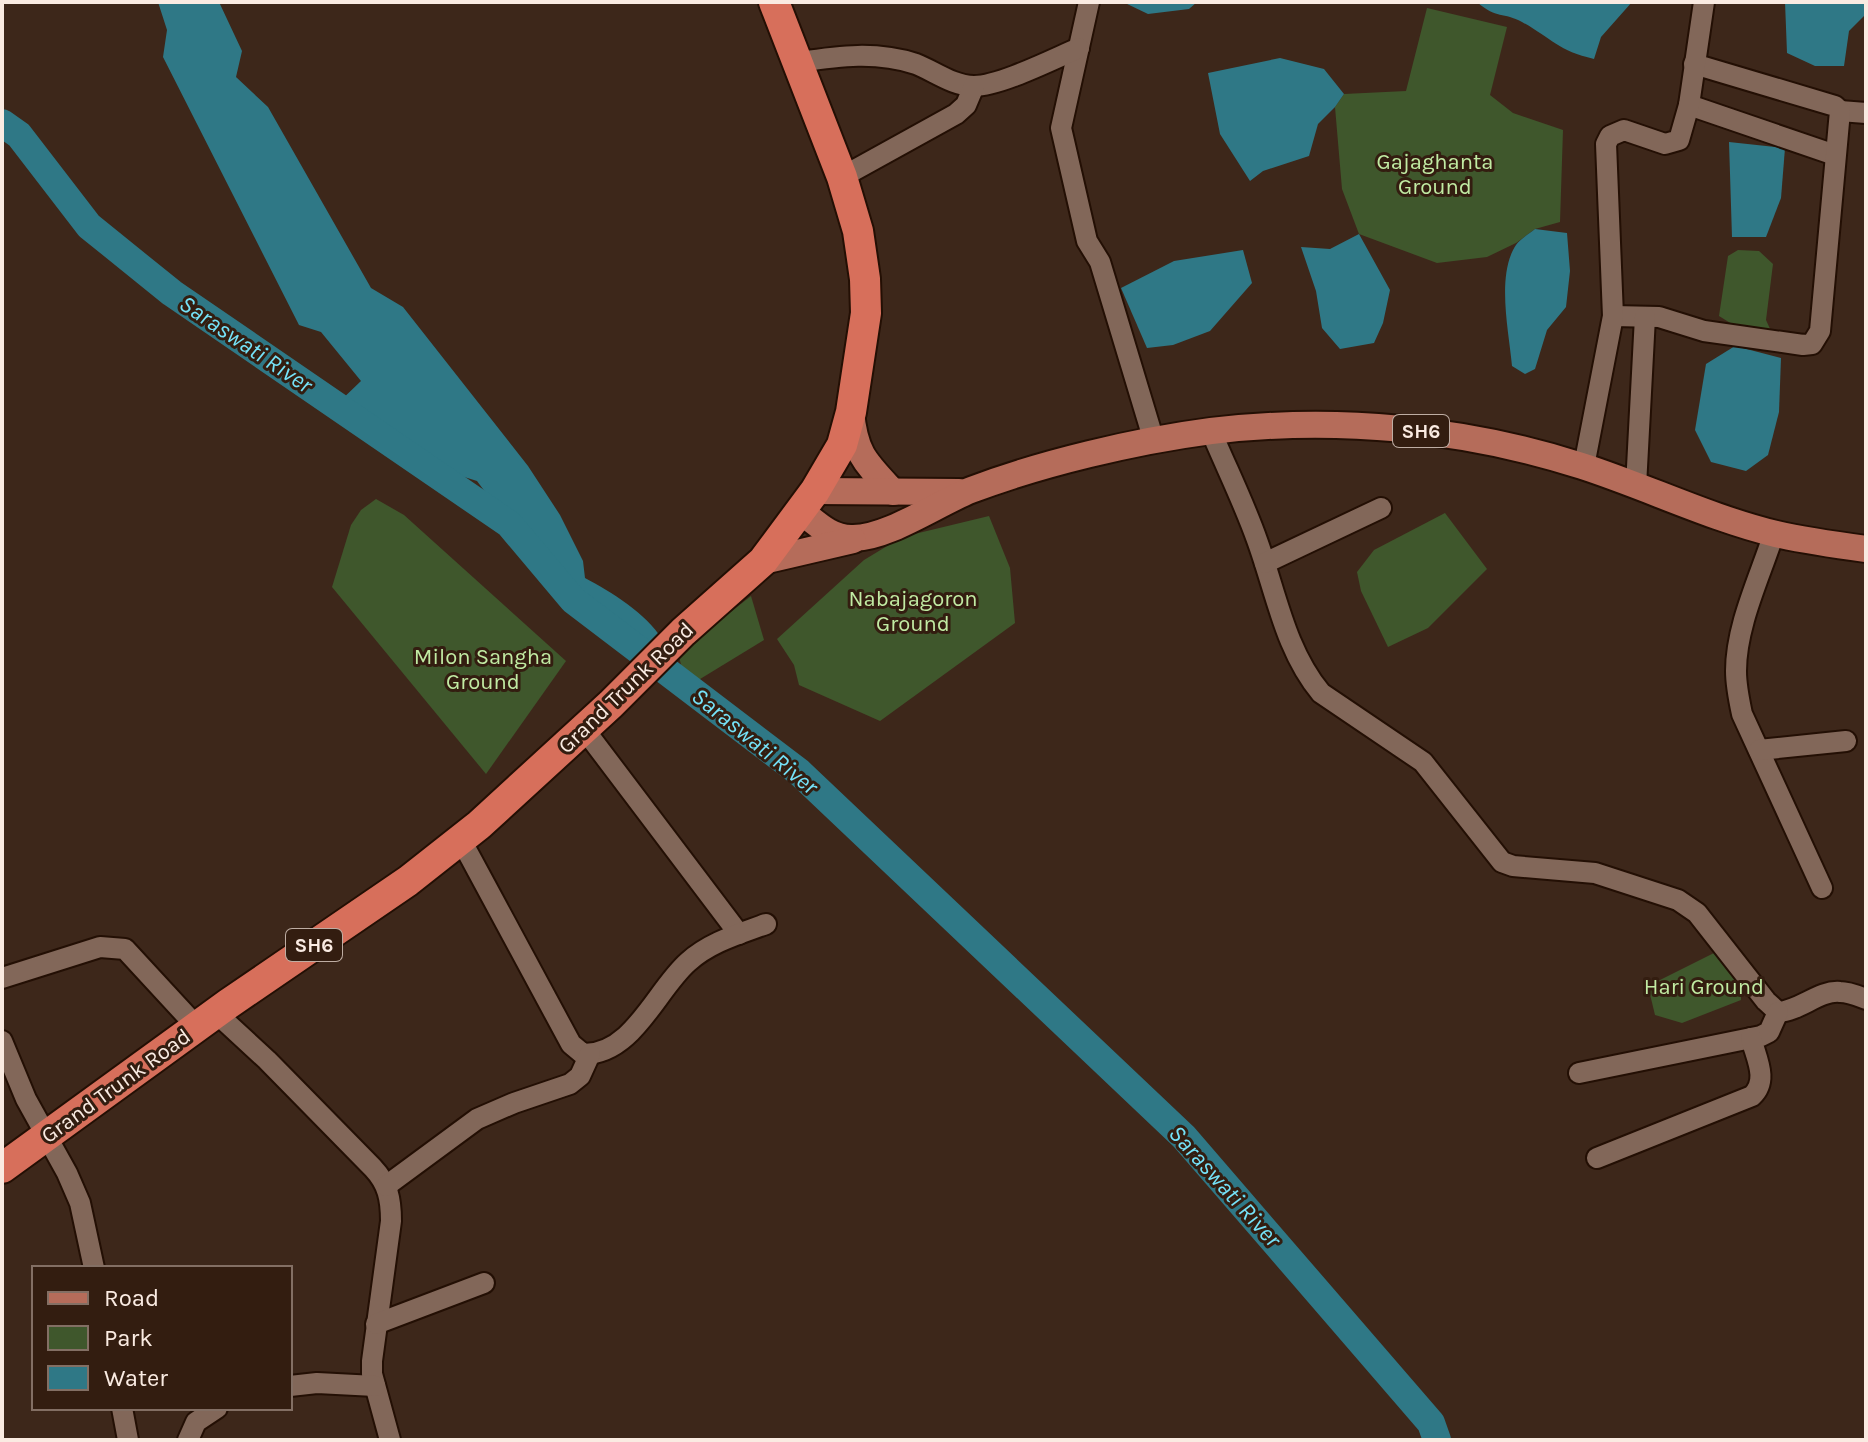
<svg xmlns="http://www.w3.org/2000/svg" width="1868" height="1442" font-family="Karla,sans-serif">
  <rect width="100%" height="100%" fill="#3d271a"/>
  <!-- green -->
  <g fill="#3f572c">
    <polygon points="1427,8 1507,27 1490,95 1513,113 1563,130 1560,222 1535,229 1516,243 1487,257 1437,263 1359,234 1342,189 1335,107 1344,94 1406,91"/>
    <polygon points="1738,250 1759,251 1773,264 1766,320 1776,342 1741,339 1732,324 1719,316 1728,256"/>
    <polygon points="376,499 404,515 566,661 486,774 332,587 351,525 361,510"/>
    <polygon points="1445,513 1487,569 1428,628 1388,647 1361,591 1357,572 1374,550"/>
    <polygon points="989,516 1010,568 1015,623 880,721 799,685 794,665 777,639 864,560 902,537"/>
    <polygon points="751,596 764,640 687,687 678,653"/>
    <polygon points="1714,953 1741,984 1741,1000 1682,1023 1655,1015 1648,986"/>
  </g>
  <!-- water -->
  <g fill="#2f7886">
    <path d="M158,2h61l23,49 -6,26 32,30 103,181 32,19 125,159 32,49 23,46 2,17c26,14 61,35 77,61l-16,16 -73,-55 -64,-76 -32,-43 -57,-18 -84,-58 25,-24 -40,-49 -22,-7 -136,-268 4,-27z"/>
    <polygon points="1123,2 1197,2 1189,9 1148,14"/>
    <path d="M1477,2h155l-31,35 -7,22c-36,-8 -43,-21 -72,-37 -18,-10 -26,-3 -45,-20z"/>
    <polygon points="1785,2 1866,2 1866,14 1849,31 1844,66 1815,66 1787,53"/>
    <polygon points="1280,58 1324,69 1344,94 1335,107 1318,124 1309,156 1263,171 1250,181 1220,134 1208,73"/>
    <polygon points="1729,142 1785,148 1781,198 1766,237 1732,237"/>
    <path d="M1535,229l32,4 3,38 -4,36 -19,23 -12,39 -10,5 -13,-8c-3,-34 -16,-91 4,-121 4,-6 13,-11 19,-16z"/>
    <polygon points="1359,234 1390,290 1383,323 1374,343 1340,349 1322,328 1316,291 1301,247 1330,249"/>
    <polygon points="1243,250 1252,283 1210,331 1173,345 1147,348 1121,288 1174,261"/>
    <polygon points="1735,346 1781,358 1779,412 1768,455 1746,471 1711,462 1695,430 1706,364"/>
  </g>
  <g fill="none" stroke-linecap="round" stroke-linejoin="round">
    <!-- river -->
    <polyline stroke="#2f7886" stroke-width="28" points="2,123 19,135 89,226 172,293 509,524 573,600 799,772 1184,1137 1431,1423 1437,1440"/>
    <!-- minor casing -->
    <g stroke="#230f04" stroke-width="24">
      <g id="minor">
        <polyline points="1089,2 1061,128 1087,241 1100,262 1154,441"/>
        <path d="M799,62c41,-6 77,-11 117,2 18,7 37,22 58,22 26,0 79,-27 105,-38"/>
        <polyline points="1689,105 1835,155"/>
        <polyline points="1840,111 1866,113"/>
        <polyline points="842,177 956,114 966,105 974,86"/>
        <polyline points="1613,316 1659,317 1704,331 1803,345 1812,344 1820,331 1840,111 1835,106 1694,64"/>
        <path d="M1211,431c15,36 33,72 46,109 19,52 28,110 64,153l102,69 79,100 11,4 82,7 83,27 19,13 69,88 12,11c22,-1 41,-22 62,-20 9,0 18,4 26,7"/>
        <polyline points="1584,466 1613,316 1606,144 1610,136 1624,130 1665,144 1679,140 1689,105 1704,2"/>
        <polyline points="1636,486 1645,317"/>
        <path d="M1774,533c-14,44 -38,92 -38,138 0,15 3,29 6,43l80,174"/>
        <polyline points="1265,563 1381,508"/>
        <polyline points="584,729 739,934"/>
        <polyline points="1759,750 1846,741"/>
        <path d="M461,840l110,204 12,10c50,1 73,-64 105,-92 22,-20 51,-28 78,-38"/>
        <polyline points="2,978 100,947 125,949 197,1027"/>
        <path d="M216,1013l51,47 106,108c15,16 18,31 18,53l-19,140v13l18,66"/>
        <polyline points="2,1041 26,1099 67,1173 80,1203 94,1268"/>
        <polyline points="1579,1073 1761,1036 1769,1032 1778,1012"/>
        <path d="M1597,1158l155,-62c17,-16 4,-38 -1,-58"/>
        <polyline points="386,1186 477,1119 514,1103 570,1084 580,1076 590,1054"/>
        <polyline points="376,1324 484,1283"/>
        <polyline points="290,1386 317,1383 375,1386"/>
        <polyline points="122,1408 128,1440"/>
        <polyline points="188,1440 196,1422 217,1408"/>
      </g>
    </g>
    <!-- major casing -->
    <g stroke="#230f04" stroke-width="30">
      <g id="major">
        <path d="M851,412c4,42 14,50 42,80"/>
        <polyline points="815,491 959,492"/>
        <path d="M801,511c16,13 31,28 52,27 35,0 85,-35 118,-48 71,-27 164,-49 240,-59 124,-15 253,-3 371,35 65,21 128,52 194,68 30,7 60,11 90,15"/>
        <polyline points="763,561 853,540"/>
      </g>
    </g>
    <!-- highway casing -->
    <g stroke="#230f04" stroke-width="34">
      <polyline id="highway" points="2,1168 228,1004 408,881 479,825 611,704 683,632 763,561 815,491 842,445 851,412 866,313 865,279 858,231 842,177 774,2"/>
    </g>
    <!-- minor -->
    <use href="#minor" stroke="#826759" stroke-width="20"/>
    <!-- major -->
    <use href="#major" stroke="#b56c5a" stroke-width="26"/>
    <!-- highway -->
    <use href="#highway" stroke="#d76f5b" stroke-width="30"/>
  </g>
  <g text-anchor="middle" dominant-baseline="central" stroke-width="6" stroke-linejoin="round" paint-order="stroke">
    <!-- shield labels -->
    <g fill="#331d10" stroke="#beada3" stroke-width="2">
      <rect x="1393" y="415" width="56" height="32" rx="6"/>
      <rect x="286" y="929" width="56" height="32" rx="6"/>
    </g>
    <g font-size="20" font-weight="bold" fill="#faebe2">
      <text x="1421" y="431">SH6</text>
      <text x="314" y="945">SH6</text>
    </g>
    <!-- park labels -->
    <g font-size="22" fill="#c1eba3" stroke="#331d10">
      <text x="1435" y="162">Gajaghanta<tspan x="1435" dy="25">Ground</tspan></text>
      <text x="913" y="599">Nabajagoron<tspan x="913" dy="25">Ground</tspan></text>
      <text x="483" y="657">Milon Sangha<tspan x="483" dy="25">Ground</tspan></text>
      <text x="1704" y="987">Hari Ground</text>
    </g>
    <!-- street labels -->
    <g font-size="22" fill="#faebe2" stroke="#331d10">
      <text transform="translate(626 688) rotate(-44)">Grand Trunk Road</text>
      <text transform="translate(116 1086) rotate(-36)">Grand Trunk Road</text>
    </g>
    <!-- water labels -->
    <g font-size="24" font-style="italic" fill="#75e2f8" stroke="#331d10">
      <text transform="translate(246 344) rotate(34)">Saraswati River</text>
      <text transform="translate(755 741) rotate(39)">Saraswati River</text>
      <text transform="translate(1225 1186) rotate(48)">Saraswati River</text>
    </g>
  </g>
  <!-- border -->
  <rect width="1868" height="1442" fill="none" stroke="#faebe2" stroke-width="8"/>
  <!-- legend -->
  <rect x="32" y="1266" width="260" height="144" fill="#331d10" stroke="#836f64" stroke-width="2"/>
  <rect x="48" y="1292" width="40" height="12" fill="#b56c5a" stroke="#836f64" stroke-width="2"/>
  <text x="104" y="1306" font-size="24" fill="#faebe2">Road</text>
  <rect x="48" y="1326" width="40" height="24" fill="#3f572c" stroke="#836f64" stroke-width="2"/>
  <text x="104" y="1346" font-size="24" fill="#faebe2">Park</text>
  <rect x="48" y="1366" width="40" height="24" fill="#2f7886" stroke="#836f64" stroke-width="2"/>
  <text x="104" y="1386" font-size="24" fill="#faebe2">Water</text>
</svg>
